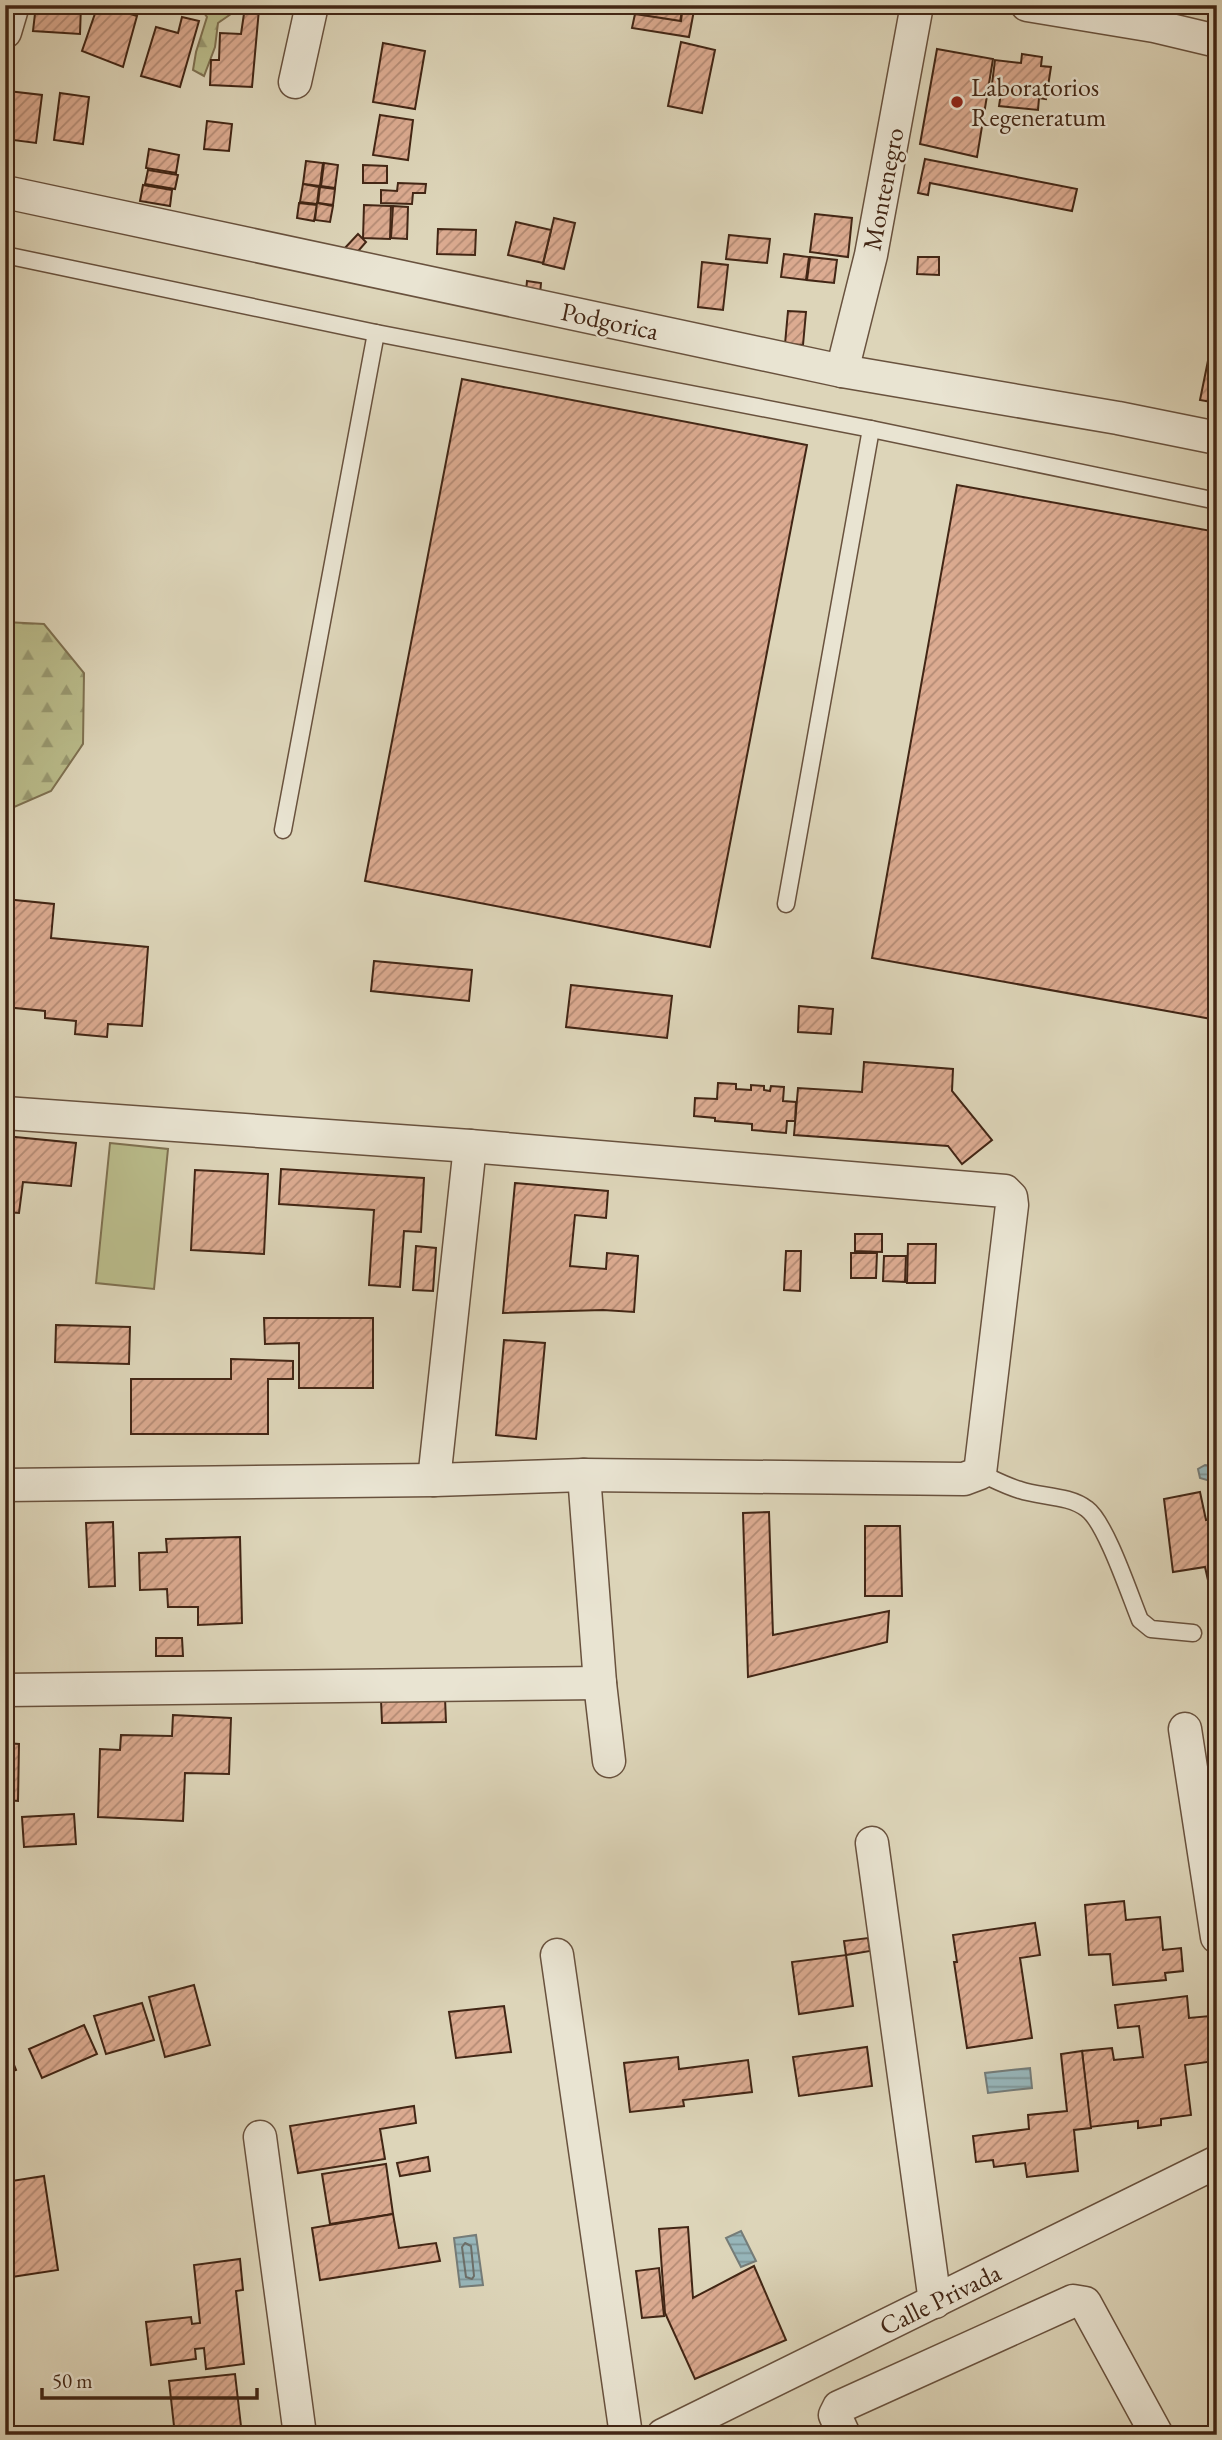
<svg xmlns="http://www.w3.org/2000/svg" width="1222" height="2440" font-family="'EB Garamond',serif">
  <defs>
    <pattern id="forest-firs" width="22" height="20" patternUnits="userSpaceOnUse" patternTransform="scale(1.75)"><rect width="22" height="20" fill="#b9bb8a"/><path d="M5 1l3.5 6h-7zM16 11l3.5 6h-7z" fill="#989870"/></pattern>
    <pattern id="water-rules" width="6" height="5" patternUnits="userSpaceOnUse" patternTransform="scale(1.75)"><rect width="6" height="5" fill="#97b6ba"/><path d="M0 2.5h6" fill="none" stroke="#7d9496"/></pattern>
    <pattern id="building-hatch" width="6" height="6" patternUnits="userSpaceOnUse" patternTransform="scale(1.75)"><rect width="6" height="6" fill="#dcab91"/><path d="M-1 1l2-2M0 6l6-6M5 7l2-2" fill="none" stroke="#b48b75"/></pattern>
  </defs>
  <rect width="100%" height="100%" fill="#ddd5b9"/>
  <filter id="stains"><feTurbulence type="fractalNoise" baseFrequency=".00286" numOctaves="4"/><feColorMatrix values="0 0 0 0 .2 0 0 0 0 .09 0 0 0 0 .02 0 0 0 .5 -.17"/></filter>
  <radialGradient id="worn" r=".72"><stop offset=".6" stop-color="#630" stop-opacity="0"/><stop offset="1" stop-color="#630" stop-opacity=".3"/></radialGradient>
  <!-- green -->
  <polygon fill="#b9bb8a" stroke="#7e7050" stroke-width="2" points="110,1143 168,1149 154,1289 96,1283"/>
  <!-- forest -->
  <g fill="url(#forest-firs)" stroke="#7e7050" stroke-width="2">
    <polygon points="187,5 244,5 218,23 215,47 204,76 193,70 196,52 207,17 200,8"/>
    <polygon points="5,622 44,624 84,673 83,744 51,791 5,811"/>
  </g>
  <!-- water -->
  <g fill="url(#water-rules)" stroke="#757c78" stroke-width="2">
    <polygon points="1205,1465 1217,1467 1217,1483 1200,1478 1198,1469"/>
    <polygon points="1030,2068 1032,2088 988,2093 985,2073"/>
    <polygon points="741,2231 756,2261 741,2267 726,2238"/>
    <polygon points="476,2235 483,2285 460,2287 454,2238"/>
  </g>
  <g fill="none" stroke-linecap="round" stroke-linejoin="round">
    <!-- shore -->
    <polygon stroke="#6c6e68" stroke-width="2" points="465,2243 471,2246 474,2276 472,2279 466,2277 462,2247"/>
  </g>
  <!-- building -->
  <g fill="url(#building-hatch)" stroke="#422615" stroke-width="2">
    <polygon points="36,5 81,5 80,34 33,31"/>
    <polygon points="98,5 123,5 121,11 137,16 123,67 82,51"/>
    <polygon points="640,5 683,5 680,22 639,15"/>
    <polygon points="683,5 695,5 689,37 632,28 635,14 681,21"/>
    <polygon points="727,5 755,5 754,13 727,9"/>
    <polygon points="245,7 259,9 252,87 210,85 211,60 219,60 220,33 241,34"/>
    <polygon points="182,17 199,21 180,87 141,76 156,27 178,33"/>
    <polygon points="681,42 715,50 702,113 668,106"/>
    <polygon points="383,43 425,51 415,109 373,102"/>
    <polygon points="937,49 993,59 977,157 920,144"/>
    <polygon points="1022,54 1042,57 1041,66 1051,67 1046,99 1039,98 1038,110 999,106 1001,93 991,92 995,60 1021,63"/>
    <polygon points="8,91 42,95 36,143 5,139"/>
    <polygon points="60,93 89,97 83,144 54,140"/>
    <polygon points="380,115 413,120 408,160 373,155"/>
    <polygon points="207,121 232,124 229,151 204,149"/>
    <polygon points="149,149 179,155 176,173 146,168"/>
    <polygon points="925,159 1077,189 1072,211 930,183 928,195 918,193"/>
    <polygon points="306,161 323,163 320,186 303,184"/>
    <polygon points="324,163 338,165 335,188 321,186"/>
    <polygon points="363,165 387,166 387,183 363,183"/>
    <polygon points="148,170 178,175 175,189 145,184"/>
    <polygon points="398,183 426,184 425,193 413,193 412,204 381,203 381,190 397,191"/>
    <polygon points="303,184 319,187 317,204 300,202"/>
    <polygon points="143,185 172,190 170,206 140,201"/>
    <polygon points="320,187 335,189 333,205 318,203"/>
    <polygon points="299,203 317,205 314,221 297,218"/>
    <polygon points="317,203 333,206 330,222 315,220"/>
    <polygon points="364,205 391,206 390,239 363,238"/>
    <polygon points="393,206 408,207 407,239 391,238"/>
    <polygon points="815,214 852,218 848,257 810,252"/>
    <polygon points="554,218 575,223 564,269 543,264"/>
    <polygon points="516,222 551,230 543,263 508,255"/>
    <polygon points="438,229 476,230 475,255 437,254"/>
    <polygon points="358,234 366,242 353,257 344,249"/>
    <polygon points="729,235 770,239 767,263 726,259"/>
    <polygon points="784,254 809,257 806,280 781,277"/>
    <polygon points="810,257 837,260 834,283 807,280"/>
    <polygon points="918,257 939,257 939,275 917,274"/>
    <polygon points="702,262 728,265 723,310 698,307"/>
    <polygon points="527,281 541,283 540,294 526,292"/>
    <polygon points="788,311 806,312 803,345 785,344"/>
    <polygon points="1211,346 1217,347 1217,403 1200,400"/>
    <polygon points="462,379 807,445 710,947 365,881"/>
    <polygon points="957,485 1217,532 1217,1020 872,958"/>
    <polygon points="5,899 54,904 51,938 148,947 142,1026 108,1024 107,1037 75,1034 76,1021 45,1018 45,1011 5,1007"/>
    <polygon points="374,961 472,970 469,1001 371,991"/>
    <polygon points="571,985 672,996 667,1038 566,1027"/>
    <polygon points="799,1006 833,1009 831,1034 798,1032"/>
    <polygon points="864,1062 953,1069 952,1091 992,1140 962,1164 948,1146 794,1135 798,1088 862,1092"/>
    <polygon points="718,1083 736,1084 736,1089 751,1090 751,1085 764,1086 764,1090 770,1091 771,1086 784,1087 783,1101 796,1102 795,1121 787,1121 786,1133 752,1130 752,1124 715,1121 715,1118 694,1116 695,1098 717,1099"/>
    <polygon points="5,1136 76,1143 71,1186 23,1182 19,1213 5,1212"/>
    <polygon points="281,1169 424,1178 421,1232 404,1231 400,1287 369,1285 374,1210 279,1204"/>
    <polygon points="195,1170 268,1174 264,1254 191,1250"/>
    <polygon points="515,1183 608,1191 606,1218 575,1215 570,1266 606,1269 607,1253 638,1256 634,1312 603,1310 503,1313"/>
    <polygon points="855,1234 882,1234 882,1252 855,1251"/>
    <polygon points="908,1244 936,1244 935,1283 907,1283"/>
    <polygon points="416,1246 436,1248 433,1291 413,1290"/>
    <polygon points="786,1251 801,1251 800,1291 784,1290"/>
    <polygon points="851,1253 877,1253 876,1278 851,1278"/>
    <polygon points="884,1256 906,1256 905,1282 883,1281"/>
    <polygon points="264,1318 373,1318 373,1388 299,1388 299,1343 265,1344"/>
    <polygon points="56,1325 130,1327 129,1364 55,1362"/>
    <polygon points="504,1340 545,1343 536,1439 496,1435"/>
    <polygon points="231,1359 293,1361 293,1379 268,1379 268,1434 131,1434 131,1379 231,1379"/>
    <polygon points="1200,1492 1206,1520 1217,1518 1217,1620 1205,1567 1173,1572 1164,1499"/>
    <polygon points="769,1512 773,1635 889,1611 887,1642 748,1677 743,1513"/>
    <polygon points="113,1522 115,1586 89,1587 86,1523"/>
    <polygon points="865,1526 900,1526 902,1596 865,1596"/>
    <polygon points="240,1537 242,1623 198,1625 198,1607 168,1607 167,1589 140,1590 139,1553 167,1552 166,1539"/>
    <polygon points="156,1638 182,1638 183,1656 156,1656"/>
    <polygon points="445,1698 446,1722 382,1723 381,1700"/>
    <polygon points="173,1715 231,1718 229,1774 185,1773 183,1821 98,1817 100,1749 120,1750 121,1735 172,1736"/>
    <polygon points="5,1743 19,1744 18,1801 5,1800"/>
    <polygon points="74,1814 76,1844 24,1847 22,1817"/>
    <polygon points="1124,1901 1126,1920 1160,1917 1163,1950 1181,1948 1183,1971 1165,1973 1166,1980 1113,1985 1110,1954 1089,1955 1085,1905"/>
    <polygon points="1035,1923 1040,1955 1020,1958 1032,2038 967,2048 954,1962 957,1962 953,1935"/>
    <polygon points="868,1938 870,1951 846,1955 844,1941"/>
    <polygon points="846,1955 853,2006 799,2014 792,1962"/>
    <polygon points="194,1985 210,2045 165,2057 149,1997"/>
    <polygon points="1187,1996 1189,2018 1210,2016 1215,2061 1185,2065 1191,2115 1161,2119 1161,2125 1138,2128 1138,2121 1090,2127 1082,2051 1112,2048 1114,2060 1143,2057 1139,2026 1118,2028 1115,2005"/>
    <polygon points="142,2003 154,2040 106,2054 94,2016"/>
    <polygon points="504,2006 511,2052 456,2058 449,2012"/>
    <polygon points="84,2025 97,2054 42,2078 29,2049"/>
    <polygon points="5,2042 16,2070 5,2074"/>
    <polygon points="867,2047 872,2086 799,2096 793,2057"/>
    <polygon points="1082,2051 1091,2128 1074,2130 1078,2171 1027,2177 1025,2163 994,2167 993,2160 976,2162 973,2136 1029,2129 1028,2115 1067,2111 1061,2054"/>
    <polygon points="678,2057 679,2069 748,2060 752,2092 683,2100 684,2106 630,2112 624,2063"/>
    <polygon points="414,2106 416,2123 380,2129 385,2159 298,2173 290,2126"/>
    <polygon points="428,2157 430,2171 400,2176 397,2163"/>
    <polygon points="386,2164 393,2214 330,2224 322,2174"/>
    <polygon points="44,2176 58,2270 5,2278 5,2182"/>
    <polygon points="393,2214 399,2248 436,2243 440,2261 320,2280 312,2228"/>
    <polygon points="688,2227 693,2298 754,2266 786,2340 695,2379 665,2313 659,2229"/>
    <polygon points="240,2259 243,2290 236,2291 244,2364 206,2369 204,2348 195,2349 196,2359 151,2365 146,2322 191,2317 192,2324 200,2323 194,2265"/>
    <polygon points="659,2268 664,2316 642,2318 636,2271"/>
    <polygon points="235,2374 242,2435 175,2435 169,2381"/>
  </g>
  <g fill="none" stroke-linecap="round" stroke-linejoin="round">
    <!-- lane casing -->
    <g stroke="#69523e" stroke-width="19">
      <g id="lane">
        <polyline points="5,255 376,333 871,429 1217,501"/>
        <polyline points="283,830 376,333"/>
        <polyline points="786,904 871,429"/>
        <path d="M980,1473c13,6 26,13 40,17 21,7 49,5 67,19 19,14 43,87 53,111l11,9 42,4"/>
      </g>
    </g>
    <!-- street casing -->
    <g stroke="#69523e" stroke-width="35">
      <g id="street">
        <polyline points="1027,5 1154,26 1217,41"/>
        <polyline points="5,32 13,5"/>
        <polyline points="295,82 312,5"/>
        <polyline points="5,192 842,371 1118,418 1217,438"/>
        <polyline points="842,371 871,255 917,5"/>
        <polyline points="5,1113 470,1146 1005,1191 1011,1197 1012,1205 980,1473 964,1479 584,1475 434,1480 5,1485"/>
        <polyline points="584,1475 600,1683 609,1761"/>
        <polyline points="434,1480 470,1146"/>
        <polyline points="5,1690 600,1683"/>
        <polyline points="1185,1729 1217,1937"/>
        <polyline points="872,1843 935,2302"/>
        <polyline points="557,1955 626,2435"/>
        <polyline points="260,2137 300,2435"/>
        <polyline points="663,2435 1217,2162"/>
        <polyline points="844,2435 835,2415 839,2407 1073,2301 1085,2303 1157,2435"/>
      </g>
    </g>
    <!-- lane -->
    <use href="#lane" stroke="#e9e4d2" stroke-width="16"/>
    <!-- street -->
    <use href="#street" stroke="#e9e4d2" stroke-width="32"/>
  </g>
  <!-- markers -->
  <circle fill="#8f2418" stroke="#e9e4d2" stroke-width="2.5" cx="957" cy="102" r="7"/>
  <g text-anchor="middle" dominant-baseline="central" stroke-width="5" stroke-linejoin="round" paint-order="stroke">
    <!-- poi labels -->
    <g font-size="26" fill="#422615" stroke="#e9e4d2" text-anchor="start">
      <text x="971" y="87">Laboratorios<tspan x="971" dy="30">Regeneratum</tspan></text>
    </g>
    <!-- street labels -->
    <g font-size="26" fill="#422615" stroke="#e9e4d2">
      <text transform="translate(883 189) rotate(-79)">Montenegro</text>
      <text transform="translate(610 321) rotate(12)">Podgorica</text>
      <text transform="translate(940 2299) rotate(-26)">Calle Privada</text>
    </g>
  </g>
  <!-- margin -->
  <rect width="1222" height="2440" fill="none" stroke="#ddd5b9" stroke-width="28"/>
  <rect x="7" y="7" width="1208" height="2426" fill="none" stroke="#422615" stroke-width="3.5"/>
  <rect x="14" y="14" width="1194" height="2412" fill="none" stroke="#422615" stroke-width="2"/>
  <!-- scale -->
  <path d="M42 2388v10h215v-10" fill="none" stroke="#422615" stroke-width="3.5"/>
  <text x="52" y="2388" font-size="21" fill="#422615" stroke="#e9e4d2" stroke-width="5" paint-order="stroke">50 m</text>
  <rect width="100%" height="100%" filter="url(#stains)"/>
  <rect width="100%" height="100%" fill="url(#worn)"/>
</svg>
